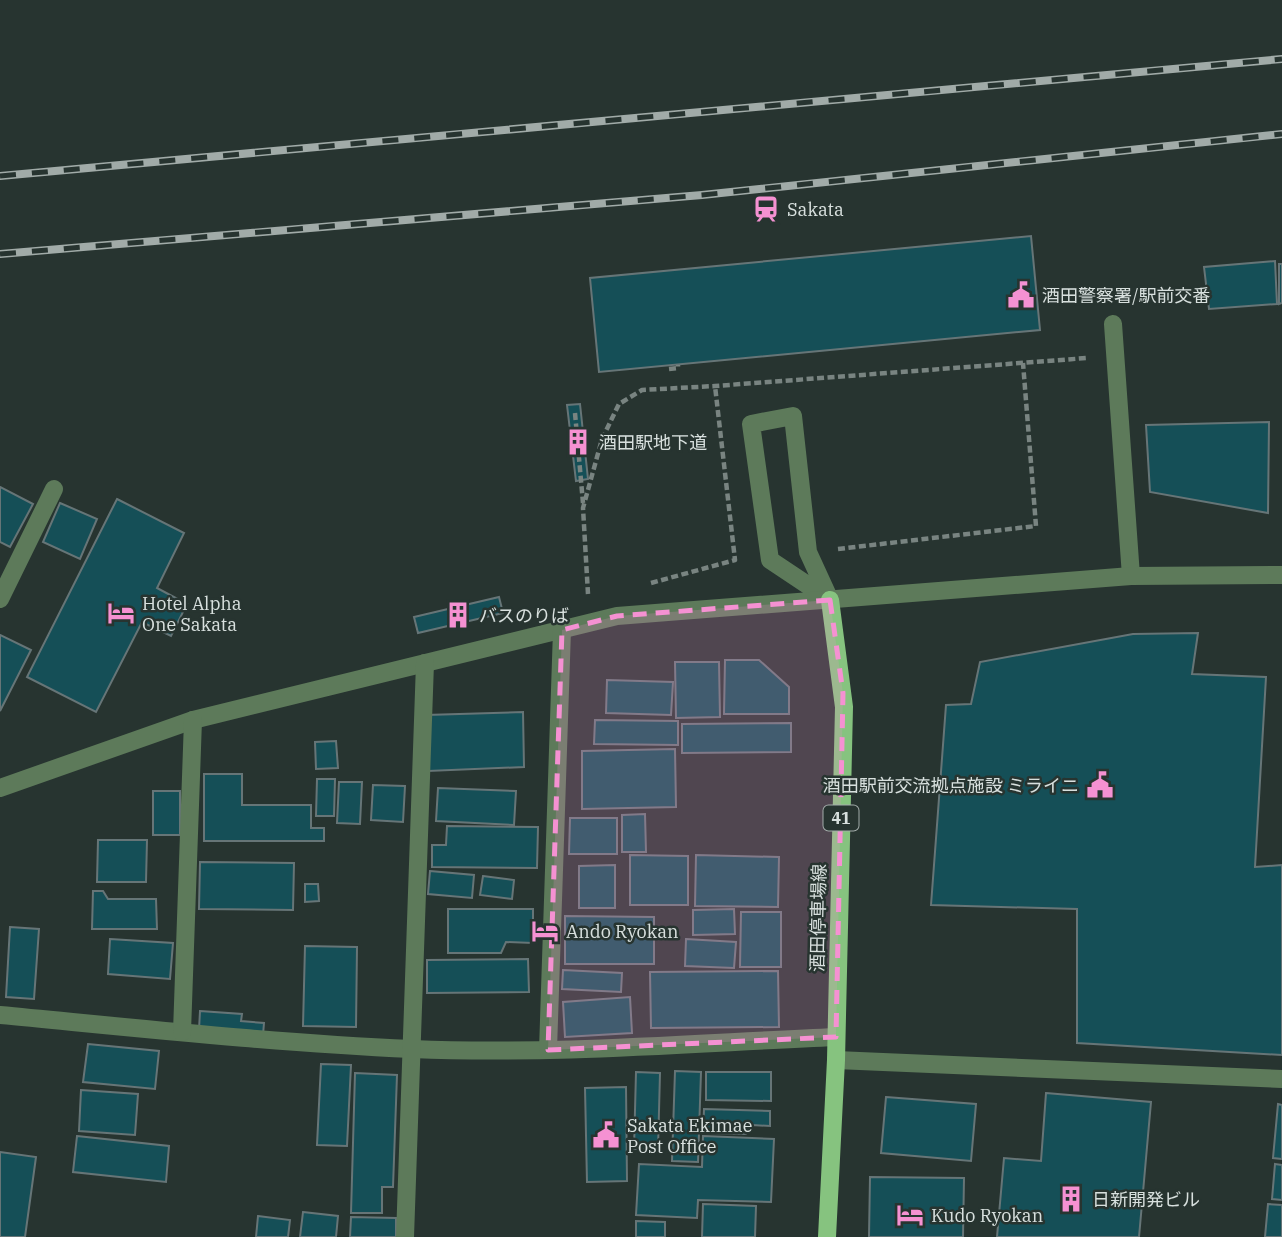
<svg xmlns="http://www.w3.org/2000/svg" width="1282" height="1237" font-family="'IBM Plex Serif','Noto Sans JP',serif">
  <rect width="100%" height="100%" fill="#273430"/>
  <!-- building -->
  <g fill="#154f57" stroke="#667577" stroke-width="2">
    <polygon points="1031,236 1040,330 599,372 590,278"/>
    <polygon points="1275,261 1277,304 1209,309 1204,267"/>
    <polygon points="1279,264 1282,264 1282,303 1279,304"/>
    <polygon points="580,404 588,479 576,481 567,405"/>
    <polygon points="1269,422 1268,513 1150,492 1146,425"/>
    <polygon points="0,487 33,504 10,547 0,542"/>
    <polygon points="117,499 184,533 157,588 187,604 171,636 142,622 96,712 27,677"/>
    <polygon points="60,503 97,519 80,559 43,542"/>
    <polygon points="499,597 503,613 418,633 414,617"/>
    <polygon points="1198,633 1192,674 1266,677 1255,867 1282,865 1282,1055 1077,1043 1077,909 931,905 946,705 971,704 980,662 1133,634"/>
    <polygon points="0,635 31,650 0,711"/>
    <polygon points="725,660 759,660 789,687 789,714 724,714"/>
    <polygon points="675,662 719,662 720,717 676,718"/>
    <polygon points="607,680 673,682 671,715 606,713"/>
    <polygon points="523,712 524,767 428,771 426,715"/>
    <polygon points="595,720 678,721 678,745 594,744"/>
    <polygon points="791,723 791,752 682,753 682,724"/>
    <polygon points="336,741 338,768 316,769 315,742"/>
    <polygon points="675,749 676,807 582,809 582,751"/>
    <polygon points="204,774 242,774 242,805 311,805 311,828 324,828 324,841 204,841"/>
    <polygon points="317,779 335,779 334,816 316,816"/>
    <polygon points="339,782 362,782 360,824 337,823"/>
    <polygon points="373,785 405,786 403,822 371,820"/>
    <polygon points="438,788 516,791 514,825 436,821"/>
    <rect x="153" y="791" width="27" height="44"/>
    <polygon points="645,814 646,852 622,852 622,815"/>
    <polygon points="570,818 617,818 617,854 569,854"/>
    <polygon points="447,826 538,827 537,868 432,867 432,845 446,845"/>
    <polygon points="98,840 147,840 146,882 97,882"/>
    <polygon points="630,855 688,856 688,905 630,905"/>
    <polygon points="696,855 779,857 778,907 695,906"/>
    <polygon points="200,862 294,863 293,910 199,909"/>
    <polygon points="615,865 615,908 579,908 579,866"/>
    <polygon points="430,871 474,875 472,898 428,894"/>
    <polygon points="483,876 514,880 512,899 480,895"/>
    <polygon points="305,884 318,884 319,901 305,902"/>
    <polygon points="93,891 103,891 108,899 156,899 157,929 92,929"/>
    <polygon points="448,909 533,909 533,943 506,942 501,953 448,953"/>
    <polygon points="734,909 735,934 693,935 693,910"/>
    <polygon points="741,912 781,912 781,967 740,967"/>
    <polygon points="565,916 654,917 654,964 565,964"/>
    <polygon points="10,927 39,929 34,999 6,997"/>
    <polygon points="110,939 173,943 170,979 108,974"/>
    <polygon points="686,939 736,942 734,968 685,966"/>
    <polygon points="305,946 357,947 356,1027 303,1026"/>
    <polygon points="528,959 529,992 427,993 427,960"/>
    <polygon points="563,970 622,973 621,992 562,989"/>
    <polygon points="778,971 779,1027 651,1028 650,972"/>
    <polygon points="630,997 632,1033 565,1037 563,1002"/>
    <polygon points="200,1011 242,1014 241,1021 264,1023 263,1035 199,1030"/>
    <polygon points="88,1044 159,1051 155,1089 83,1082"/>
    <polygon points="321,1064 351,1065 347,1146 317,1145"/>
    <polygon points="675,1071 701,1072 698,1162 672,1161"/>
    <polygon points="636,1072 660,1073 658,1149 634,1149"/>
    <polygon points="706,1072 771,1072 771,1101 706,1100"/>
    <polygon points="355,1073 397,1075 393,1187 382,1187 382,1213 351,1213"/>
    <polygon points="626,1087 627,1181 587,1182 585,1088"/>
    <polygon points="81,1090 138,1094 135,1135 79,1131"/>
    <polygon points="1046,1093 1151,1102 1139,1237 997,1237 1004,1158 1041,1161"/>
    <polygon points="886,1097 976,1104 971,1161 881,1153"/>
    <polygon points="1278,1104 1282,1105 1282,1159 1273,1158"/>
    <polygon points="704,1109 770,1111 770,1126 752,1125 746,1134 703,1133"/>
    <polygon points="77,1136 169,1146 166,1182 73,1172"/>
    <polygon points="703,1136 774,1139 771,1202 698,1200 697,1218 636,1215 639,1164 702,1167"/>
    <polygon points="0,1152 36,1157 25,1237 0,1237"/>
    <polygon points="1275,1164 1282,1165 1282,1200 1272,1199"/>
    <polygon points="870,1177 964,1178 963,1237 869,1237"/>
    <polygon points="703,1204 756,1206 755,1237 702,1237"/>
    <polygon points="1268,1204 1282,1205 1282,1237 1265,1237"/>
    <polygon points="303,1212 338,1216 336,1237 300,1237"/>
    <polygon points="258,1216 290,1220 288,1237 256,1237"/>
    <polygon points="351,1217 396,1218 396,1237 350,1237"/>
    <polygon points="636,1221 665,1222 665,1237 636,1237"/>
  </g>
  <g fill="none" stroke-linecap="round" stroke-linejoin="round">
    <!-- path -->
    <g stroke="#798481" stroke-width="4.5" stroke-dasharray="7 3.5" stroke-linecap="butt">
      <polyline points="669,369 678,368 678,365"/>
      <polyline points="575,413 583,503"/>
      <polyline points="838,549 1036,526 1023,363"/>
      <polyline points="651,583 735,560 715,386"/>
      <polyline points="588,594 583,508 602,439 619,404 642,390 715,386 1087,358"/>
    </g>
    <!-- minor -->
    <g stroke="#5d7a5a" stroke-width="18">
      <polyline points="1113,324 1131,576"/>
      <polygon points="793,416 808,552 830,600 770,560 751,424"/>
      <polyline points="0,599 54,489"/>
      <polyline points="0,788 193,720 617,616 1131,576 1282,575"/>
      <path d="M0,1015c137,13 275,28 412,34 141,6 283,-6 424,-12"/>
      <polyline points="182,1032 193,720"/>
      <polyline points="548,1050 562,630"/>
      <polyline points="836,1060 1282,1079"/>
      <polyline points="405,1237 425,663"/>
    </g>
    <!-- major -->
    <polyline stroke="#86c37f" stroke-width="18" points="827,1237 836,1060 844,707 830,600"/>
    <!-- rail casing -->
    <g stroke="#a1aba8" stroke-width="8">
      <g id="rail">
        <polyline points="0,176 1282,59"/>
        <polyline points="0,254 702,195 1282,134"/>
      </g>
    </g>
    <!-- rail -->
    <use href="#rail" stroke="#273430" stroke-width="5" stroke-dasharray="16" stroke-linecap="butt"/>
  </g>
  <!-- marked area -->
  <path fill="#f591d2" fill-opacity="0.2" stroke="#f591d2" stroke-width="5" stroke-dasharray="14 9" stroke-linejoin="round" d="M830,600l13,93 -7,344 -288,13 14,-420 55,-14z"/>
  <!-- icons -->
  <defs>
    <g id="station-bare" transform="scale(2.1)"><path d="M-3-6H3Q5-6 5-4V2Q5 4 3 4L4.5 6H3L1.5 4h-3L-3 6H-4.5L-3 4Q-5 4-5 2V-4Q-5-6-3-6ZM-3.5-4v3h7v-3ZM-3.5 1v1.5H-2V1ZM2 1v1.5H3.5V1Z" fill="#f591d2" stroke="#273430" stroke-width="2.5" paint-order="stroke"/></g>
    <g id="civic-bare" transform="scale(2.1)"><path d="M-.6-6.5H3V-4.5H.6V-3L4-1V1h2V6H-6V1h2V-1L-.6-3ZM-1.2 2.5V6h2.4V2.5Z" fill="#f591d2" stroke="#273430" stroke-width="2.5" paint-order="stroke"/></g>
    <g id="building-bare" transform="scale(2.1)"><path d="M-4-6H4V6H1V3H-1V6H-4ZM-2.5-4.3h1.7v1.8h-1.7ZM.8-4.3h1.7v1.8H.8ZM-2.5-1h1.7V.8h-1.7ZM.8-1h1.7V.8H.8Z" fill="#f591d2" stroke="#273430" stroke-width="2.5" paint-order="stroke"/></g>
    <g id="hotel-bare" transform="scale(2.1)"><path d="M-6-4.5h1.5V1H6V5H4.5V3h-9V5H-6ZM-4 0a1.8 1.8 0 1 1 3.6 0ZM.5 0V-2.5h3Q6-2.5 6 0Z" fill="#f591d2" stroke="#273430" stroke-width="2.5" paint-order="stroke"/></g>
  </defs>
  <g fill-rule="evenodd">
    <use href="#station-bare" x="766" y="209"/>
    <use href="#civic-bare" x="1021" y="295"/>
    <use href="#building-bare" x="578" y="442"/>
    <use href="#hotel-bare" x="121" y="613"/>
    <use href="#building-bare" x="458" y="615"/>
    <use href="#civic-bare" x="1100" y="785"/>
    <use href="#hotel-bare" x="545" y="931"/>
    <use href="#civic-bare" x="606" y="1135"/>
    <use href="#building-bare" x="1071" y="1199"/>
    <use href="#hotel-bare" x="910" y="1215"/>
  </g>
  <g text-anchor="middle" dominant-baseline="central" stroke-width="5" stroke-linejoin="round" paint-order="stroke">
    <!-- shield labels -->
    <rect fill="#273430" stroke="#a3acaa" stroke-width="2" x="823.5" y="805.5" width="35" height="25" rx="5"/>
    <g font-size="16" font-weight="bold" fill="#d8e0de">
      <text x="841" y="818">41</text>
    </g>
    <!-- poi labels -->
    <g font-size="18" fill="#d8e0de" stroke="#273430" text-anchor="start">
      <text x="787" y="209">Sakata</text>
      <text x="1042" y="295">酒田警察署/駅前交番</text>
      <text x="599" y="442">酒田駅地下道</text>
      <text x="142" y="603">Hotel Alpha<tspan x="142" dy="21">One Sakata</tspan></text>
      <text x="479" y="615">バスのりば</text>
      <text x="1079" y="785" text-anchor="end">酒田駅前交流拠点施設 ミライニ</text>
      <text x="566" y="931">Ando Ryokan</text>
      <text x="627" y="1125">Sakata Ekimae<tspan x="627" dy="21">Post Office</tspan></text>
      <text x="1092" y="1199">日新開発ビル</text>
      <text x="931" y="1215">Kudo Ryokan</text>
    </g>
    <!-- street labels -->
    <g font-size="18" fill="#d8e0de" stroke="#273430">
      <text transform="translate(818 918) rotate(-89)">酒田停車場線</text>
    </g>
  </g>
</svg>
